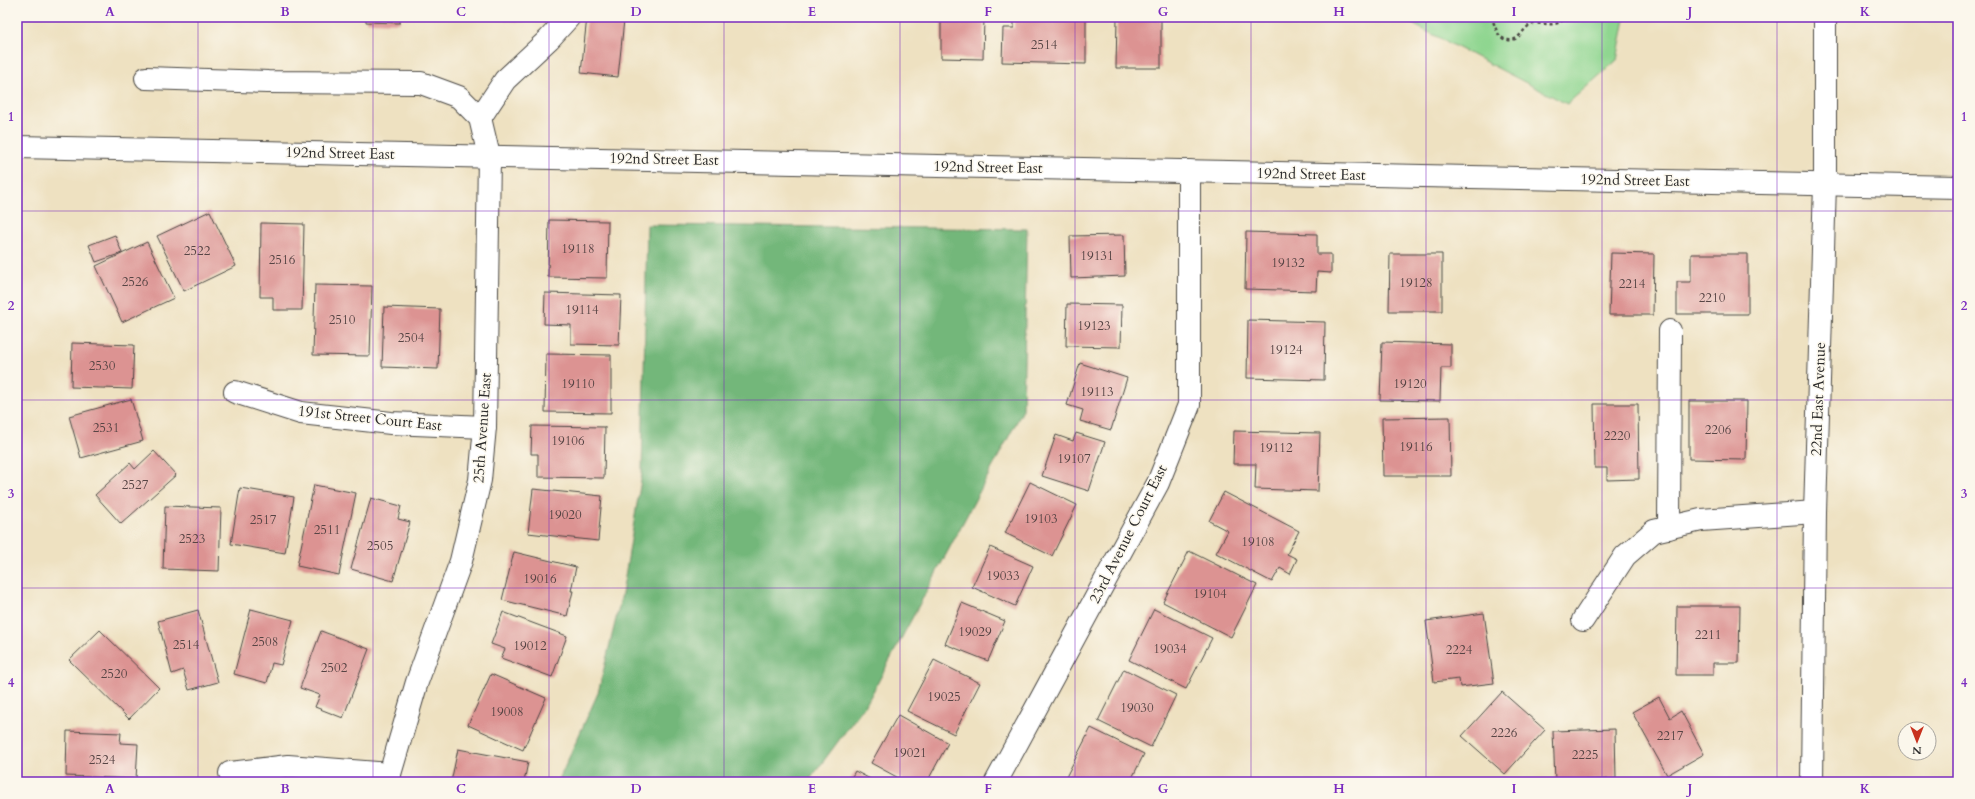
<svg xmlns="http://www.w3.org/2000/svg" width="1975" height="799" font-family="Cardo,serif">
  <rect width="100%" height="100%" fill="#fbf7ec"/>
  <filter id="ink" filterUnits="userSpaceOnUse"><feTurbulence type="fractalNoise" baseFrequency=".025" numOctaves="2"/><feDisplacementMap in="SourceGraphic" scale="8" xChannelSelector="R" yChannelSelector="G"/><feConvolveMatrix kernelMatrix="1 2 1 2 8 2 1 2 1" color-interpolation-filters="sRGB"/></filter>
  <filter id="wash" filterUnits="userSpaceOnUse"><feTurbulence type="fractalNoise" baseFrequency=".012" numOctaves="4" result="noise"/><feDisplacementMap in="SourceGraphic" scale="16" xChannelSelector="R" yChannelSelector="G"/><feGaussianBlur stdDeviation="0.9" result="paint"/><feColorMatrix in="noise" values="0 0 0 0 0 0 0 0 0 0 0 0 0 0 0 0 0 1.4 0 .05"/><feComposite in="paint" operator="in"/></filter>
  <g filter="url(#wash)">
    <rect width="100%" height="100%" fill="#eee1c1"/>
    <!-- green -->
    <polygon fill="#8fd690" stroke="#5d805e" points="1399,17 1623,17 1625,19 1617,60 1567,104"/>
    <!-- forest -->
    <polygon fill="#73b77a" stroke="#4f7152" points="647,225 1027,229 1023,410 868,701 808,782 558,782 598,693 622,594 642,474"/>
    <g id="blocks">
      <!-- building -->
      <g fill="#dc9392">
        <polygon points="366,17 400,17 400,23 366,22"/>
        <polygon points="492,17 524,17 524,22 492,20"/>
        <polygon points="587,17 624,20 618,77 581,73"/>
        <polygon points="941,17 984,17 983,59 941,58"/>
        <polygon points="1014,17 1086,17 1086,64 1002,62 1003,28 1014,28"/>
        <polygon points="1117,18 1161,19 1161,68 1116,68"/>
        <polygon points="210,211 236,266 184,291 157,236"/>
        <polygon points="549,220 608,221 607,278 548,277"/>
        <polygon points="261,223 304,224 302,310 273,310 273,297 260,297"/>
        <polygon points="1246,232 1317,234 1317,254 1331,254 1331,273 1317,272 1316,291 1245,289"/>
        <polygon points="115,235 122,253 96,262 89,245"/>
        <polygon points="1124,235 1125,276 1071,278 1070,236"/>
        <polygon points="147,242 174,298 122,322 96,266"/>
        <polygon points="1611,253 1654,254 1653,315 1609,315"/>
        <polygon points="1390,254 1442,254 1442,311 1389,311"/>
        <polygon points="1691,254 1748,254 1748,314 1677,314 1677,282 1691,282"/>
        <polygon points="315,285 372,286 370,356 313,355"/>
        <polygon points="545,293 621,295 619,345 571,344 571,325 544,324"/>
        <polygon points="1067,304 1122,305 1121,347 1066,346"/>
        <polygon points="384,307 440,309 438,369 382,367"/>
        <polygon points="1248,320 1325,322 1324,380 1247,378"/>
        <polygon points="1382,342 1451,344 1451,368 1441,368 1440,401 1380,400"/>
        <polygon points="72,343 134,345 132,389 71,387"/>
        <polygon points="546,354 611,355 611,413 545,412"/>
        <polygon points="1080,363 1127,378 1111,430 1080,421 1083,410 1067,405"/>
        <polygon points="131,399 143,441 81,458 69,416"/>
        <polygon points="1689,401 1747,401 1746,460 1689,459"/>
        <polygon points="1594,404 1638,404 1639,479 1607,480 1607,468 1595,468"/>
        <polygon points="1450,417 1451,476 1383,476 1382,418"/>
        <polygon points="532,426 605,427 604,478 538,477 538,454 531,454"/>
        <polygon points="1234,431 1320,433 1318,491 1255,489 1256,464 1233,464"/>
        <polygon points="1076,433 1105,442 1089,491 1042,476 1056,435 1073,441"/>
        <polygon points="154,451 176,475 121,524 95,495 130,463 135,469"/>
        <polygon points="1030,482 1077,505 1052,556 1005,533"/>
        <polygon points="314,485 356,493 339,575 297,566"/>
        <polygon points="240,488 294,497 285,553 231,544"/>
        <polygon points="533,489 602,496 598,541 528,533"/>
        <polygon points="1224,492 1299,531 1287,554 1297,559 1290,574 1280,568 1272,582 1216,553 1228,531 1209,521"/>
        <polygon points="371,498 401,506 398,519 410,522 393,581 351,569"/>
        <polygon points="165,506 221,508 219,571 163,569"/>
        <polygon points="990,547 1033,566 1015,606 972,587"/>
        <polygon points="1189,551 1257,585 1231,637 1163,602"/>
        <polygon points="514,552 576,567 571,591 573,591 567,616 502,600"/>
        <polygon points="962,603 1005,621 988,661 945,644"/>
        <polygon points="1677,606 1740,606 1739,663 1713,663 1713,675 1676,675"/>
        <polygon points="251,609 293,620 281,665 272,663 267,683 234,674"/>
        <polygon points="1154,609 1212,638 1186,689 1129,660"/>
        <polygon points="198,610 218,682 189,690 183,670 172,674 158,621"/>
        <polygon points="503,612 567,636 552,677 501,658 505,649 491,644"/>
        <polygon points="1484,613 1494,683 1460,687 1459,679 1434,682 1426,621"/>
        <polygon points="100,630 159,688 129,719 69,660"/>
        <polygon points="321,631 369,649 343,718 315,707 320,695 300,688"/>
        <polygon points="934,660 980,683 954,734 907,711"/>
        <polygon points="1124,669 1176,695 1151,747 1098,721"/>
        <polygon points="491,674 546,698 523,750 468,725"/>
        <polygon points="1502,692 1545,730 1505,774 1462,736"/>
        <polygon points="1659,697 1670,718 1681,711 1704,754 1667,775 1632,712"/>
        <polygon points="898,715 948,743 927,782 906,782 871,763"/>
        <polygon points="1091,728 1144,754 1130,782 1071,782 1065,779"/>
        <polygon points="1615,729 1616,779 1555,781 1553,731"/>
        <polygon points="67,731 121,733 120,743 138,744 136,779 66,776"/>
        <polygon points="458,749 528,762 524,782 451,782"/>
        <polygon points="855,771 876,782 849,782"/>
      </g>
    </g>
  </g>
  <g filter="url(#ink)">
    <use href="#blocks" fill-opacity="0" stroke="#484642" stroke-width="1"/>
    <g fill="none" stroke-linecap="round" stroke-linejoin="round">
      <!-- minor casing -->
      <g stroke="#484642" stroke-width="24">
        <g id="minor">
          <polyline points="146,78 268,82 421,83 459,97 480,118 489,156 485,427 480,480 461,561 417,682 390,774 390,782"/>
          <polyline points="480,118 505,80 549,39 569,17"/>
          <polyline points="17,147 1958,187"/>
          <polyline points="235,392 301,413 391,423 485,427"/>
          <polyline points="1669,528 1670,331"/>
          <polyline points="1583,620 1625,556 1654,531 1701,520 1815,512"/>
          <polyline points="230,773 288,766 390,774"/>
          <polyline points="996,782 1158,483 1189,405 1189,171"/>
          <polyline points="1812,782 1815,512 1825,184 1825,17"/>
        </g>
      </g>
      <!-- path -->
      <path stroke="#484642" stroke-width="2.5" stroke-dasharray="3 3" stroke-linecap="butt" d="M1490,17c7,8 5,21 18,23 12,2 15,-14 25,-16 12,-2 24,5 32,-7"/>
      <!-- minor -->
      <use href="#minor" stroke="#fff" stroke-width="22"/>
    </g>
  </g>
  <!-- grid -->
  <path fill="none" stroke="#7b2cbf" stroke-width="1" stroke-opacity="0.55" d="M198,17v765M373,17v765M549,17v765M724,17v765M900,17v765M1075,17v765M1251,17v765M1426,17v765M1602,17v765M1777,17v765M17,211h1941M17,400h1941M17,588h1941"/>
  <g text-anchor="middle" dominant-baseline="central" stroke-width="3" stroke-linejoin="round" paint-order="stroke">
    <!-- number labels -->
    <g font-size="13" fill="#574545">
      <text x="1044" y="45">2514</text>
      <text x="578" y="249">19118</text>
      <text x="197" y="251">2522</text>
      <text x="1097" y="256">19131</text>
      <text x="282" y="260">2516</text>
      <text x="1288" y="263">19132</text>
      <text x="135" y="282">2526</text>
      <text x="1416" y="283">19128</text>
      <text x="1632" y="284">2214</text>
      <text x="1712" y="298">2210</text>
      <text x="582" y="310">19114</text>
      <text x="342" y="320">2510</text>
      <text x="1094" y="326">19123</text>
      <text x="411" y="338">2504</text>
      <text x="1286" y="350">19124</text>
      <text x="102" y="366">2530</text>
      <text x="578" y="384">19110</text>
      <text x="1410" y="384">19120</text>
      <text x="1097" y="392">19113</text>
      <text x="106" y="428">2531</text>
      <text x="1718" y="430">2206</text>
      <text x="1617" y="436">2220</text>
      <text x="568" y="441">19106</text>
      <text x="1416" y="447">19116</text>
      <text x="1276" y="448">19112</text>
      <text x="1074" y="459">19107</text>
      <text x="135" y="485">2527</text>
      <text x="565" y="515">19020</text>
      <text x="1041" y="519">19103</text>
      <text x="263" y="520">2517</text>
      <text x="327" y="530">2511</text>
      <text x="192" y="539">2523</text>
      <text x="1258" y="542">19108</text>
      <text x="380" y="546">2505</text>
      <text x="1003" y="576">19033</text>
      <text x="540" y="579">19016</text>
      <text x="1210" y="594">19104</text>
      <text x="975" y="632">19029</text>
      <text x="1708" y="635">2211</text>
      <text x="265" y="642">2508</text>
      <text x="186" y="645">2514</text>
      <text x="530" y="646">19012</text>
      <text x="1170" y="649">19034</text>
      <text x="1459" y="650">2224</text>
      <text x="334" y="668">2502</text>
      <text x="114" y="674">2520</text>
      <text x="944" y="697">19025</text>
      <text x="1137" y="708">19030</text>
      <text x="507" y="712">19008</text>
      <text x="1504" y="733">2226</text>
      <text x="1670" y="736">2217</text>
      <text x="910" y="753">19021</text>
      <text x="1585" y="755">2225</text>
      <text x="102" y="760">2524</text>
    </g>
    <!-- street labels -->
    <g font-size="15" fill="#2b2b2b" stroke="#fbf7ec">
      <text transform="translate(340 153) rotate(1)">192nd Street East</text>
      <text transform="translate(664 159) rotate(1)">192nd Street East</text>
      <text transform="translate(988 167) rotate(1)">192nd Street East</text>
      <text transform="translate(1311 174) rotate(1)">192nd Street East</text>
      <text transform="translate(1635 180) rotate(1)">192nd Street East</text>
      <text transform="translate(1818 399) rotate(-88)">22nd East Avenue</text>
      <text transform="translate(370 418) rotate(6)">191st Street Court East</text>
      <text transform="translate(482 428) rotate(-86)">25th Avenue East</text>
      <text transform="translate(1128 534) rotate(-63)">23rd Avenue Court East</text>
    </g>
  </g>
  <!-- margin -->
  <rect width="1975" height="799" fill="none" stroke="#fbf7ec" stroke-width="44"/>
  <!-- north arrow -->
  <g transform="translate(1917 741) rotate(180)"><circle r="19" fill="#fbf7ec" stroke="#a8a59f"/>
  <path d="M0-3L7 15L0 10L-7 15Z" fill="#c8321e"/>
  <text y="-6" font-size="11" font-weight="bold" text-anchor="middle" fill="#2b2b2b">N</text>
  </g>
  <rect x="22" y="22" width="1931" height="755" fill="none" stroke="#7b2cbf" stroke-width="1.5"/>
  <g font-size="13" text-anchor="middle" font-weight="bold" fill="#7b2cbf">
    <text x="110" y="16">A</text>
    <text x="285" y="16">B</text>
    <text x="461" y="16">C</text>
    <text x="636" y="16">D</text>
    <text x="812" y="16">E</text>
    <text x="988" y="16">F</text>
    <text x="1163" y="16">G</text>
    <text x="1339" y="16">H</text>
    <text x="1514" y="16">I</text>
    <text x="1690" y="16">J</text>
    <text x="1865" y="16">K</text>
    <text x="11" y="121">1</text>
    <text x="1964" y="121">1</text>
    <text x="11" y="310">2</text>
    <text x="1964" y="310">2</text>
    <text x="11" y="498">3</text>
    <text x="1964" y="498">3</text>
    <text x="11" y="687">4</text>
    <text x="1964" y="687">4</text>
    <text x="110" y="793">A</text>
    <text x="285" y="793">B</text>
    <text x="461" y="793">C</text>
    <text x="636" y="793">D</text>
    <text x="812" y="793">E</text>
    <text x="988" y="793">F</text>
    <text x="1163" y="793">G</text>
    <text x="1339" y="793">H</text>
    <text x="1514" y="793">I</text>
    <text x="1690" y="793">J</text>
    <text x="1865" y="793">K</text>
  </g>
</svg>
